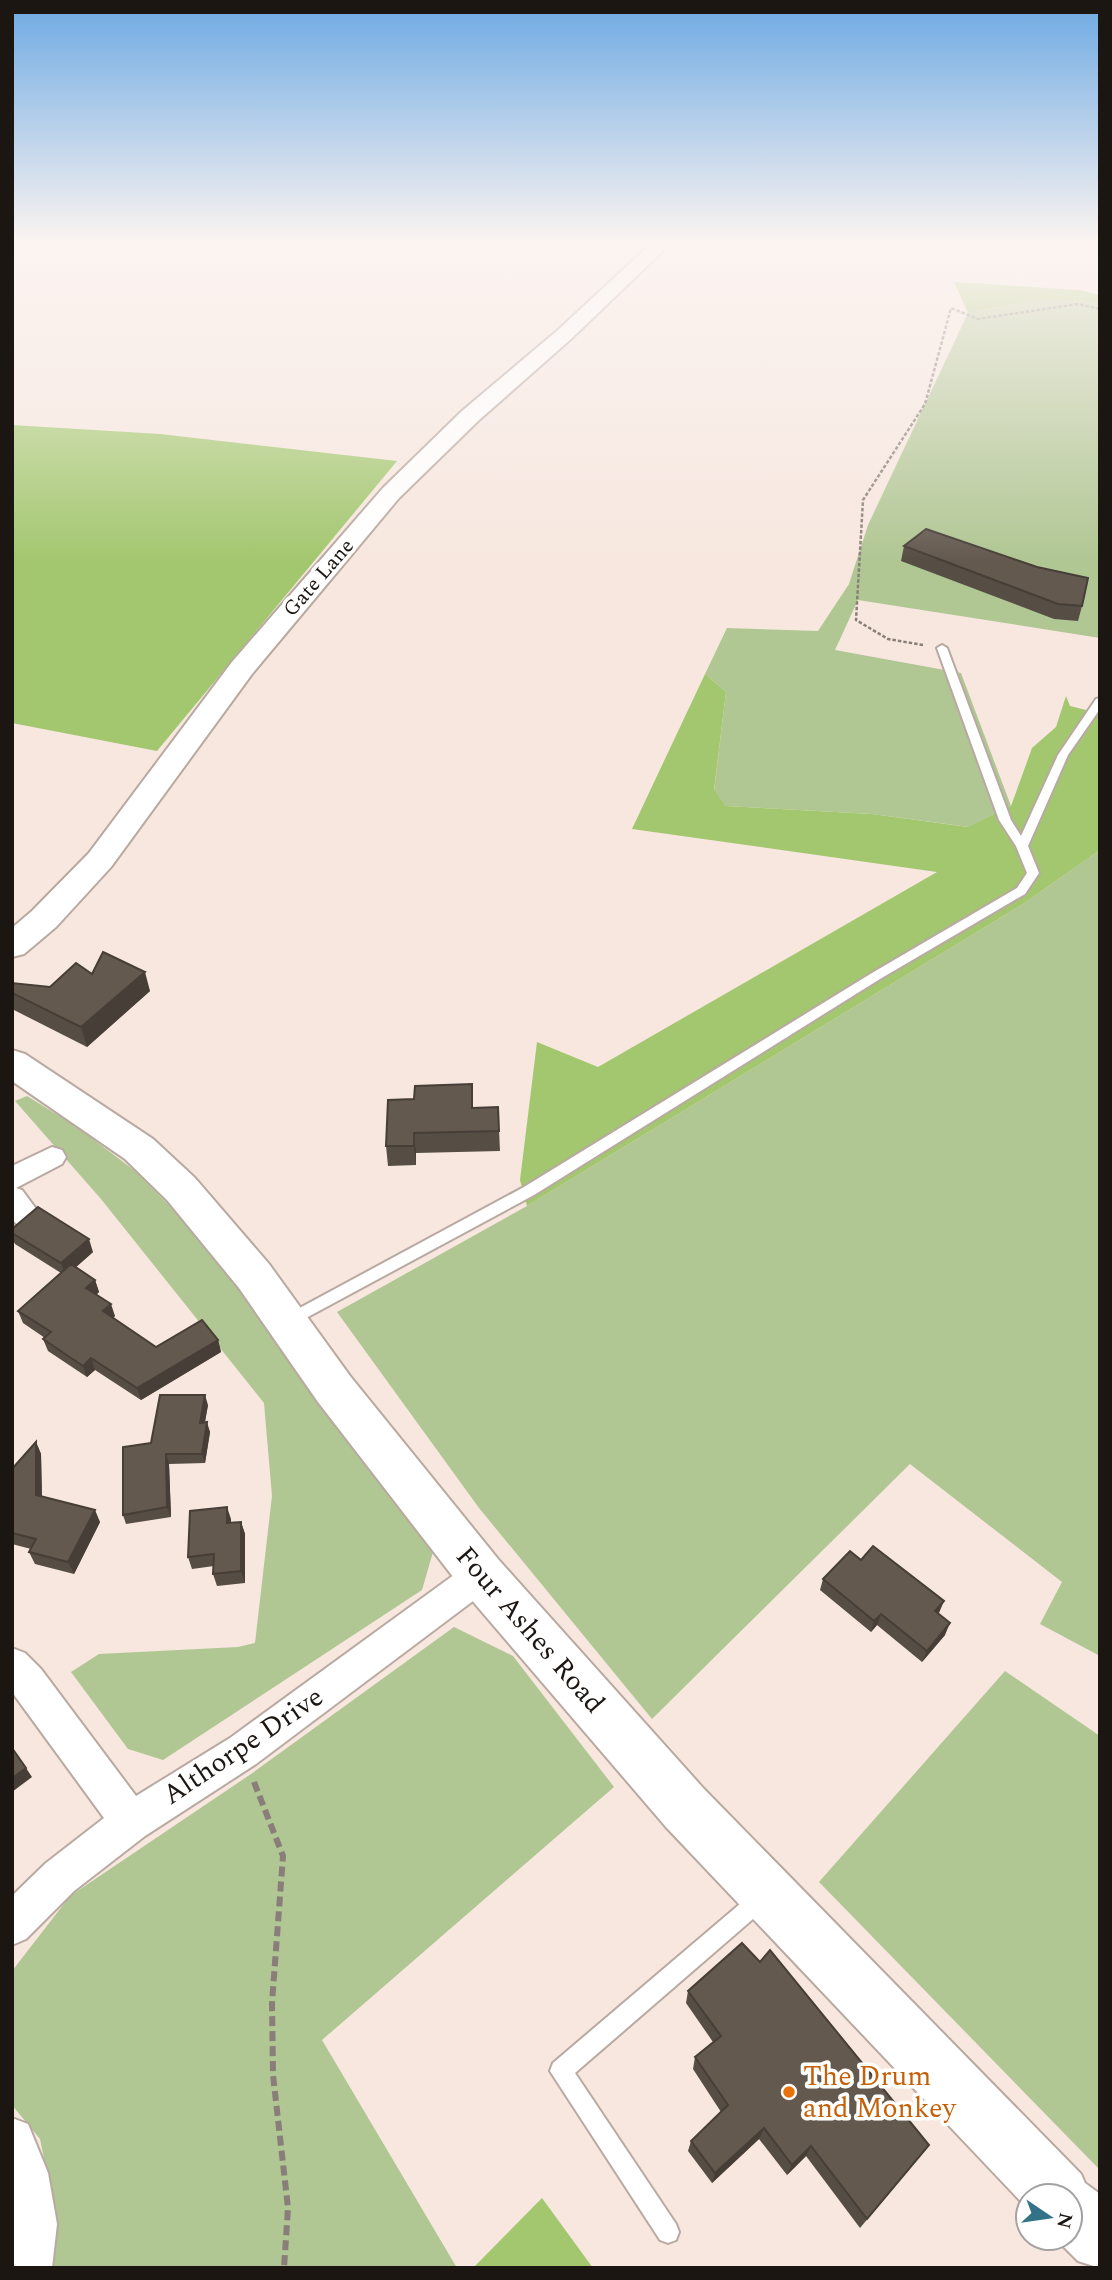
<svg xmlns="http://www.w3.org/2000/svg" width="1112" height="2280" font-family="Spectral,serif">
  <rect width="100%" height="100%" fill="#f7e7df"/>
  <!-- green -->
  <g fill="#b0c693">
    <polygon points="1043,299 1100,303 1100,638 858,600 835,650 961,673 1011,806 969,827 872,814 726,806 714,791 726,692 705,674 727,628 818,631 849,584 868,525 968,313"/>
    <polygon points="1100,850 1100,1656 1040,1624 1062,1582 910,1464 652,1719 479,1508 337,1312 527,1206 1023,904"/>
    <polygon points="27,1096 77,1127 135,1171 175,1211 232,1280 433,1552 422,1590 163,1760 128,1749 71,1672 99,1654 238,1647 255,1643 272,1496 264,1403 101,1199 15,1101"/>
    <polygon points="454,1627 513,1656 614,1787 322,2040 457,2268 46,2268 52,2198 40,2139 12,2105 12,1971 70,1896 251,1774"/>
    <polygon points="1005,1671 1100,1736 1100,2170 819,1882"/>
  </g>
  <!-- forest -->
  <g fill="#a3c76f">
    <polygon points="954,282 1079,290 1100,295 1100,303 1043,299 968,313"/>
    <polygon points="12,425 160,434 397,461 157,751 12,723"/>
    <polygon points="705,674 726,692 714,790 726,806 872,814 968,827 1011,806 1032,748 1056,727 1066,696 1070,706 1086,710 1100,709 1100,850 1023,904 527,1206 520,1180 537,1042 598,1067 937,872 632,829"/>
    <polygon points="542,2198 593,2268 473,2268"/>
  </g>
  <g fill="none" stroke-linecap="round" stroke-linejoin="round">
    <!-- lane casing -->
    <g stroke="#b8a9a1" stroke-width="4">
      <g id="lane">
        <polygon points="942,645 947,648 1011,820 1021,836 1058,755 1096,699 1100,698 1100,709 1068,755 1028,846 1039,873 1025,894 880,979 534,1195 293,1325 288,1327 283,1325 280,1321 283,1317 524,1187 872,973 1017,888 1027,873 1016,846 999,820 937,648"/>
        <polygon points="761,1889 768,1892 771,1899 768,1906 575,2073 676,2224 679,2232 676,2240 668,2243 660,2240 550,2071 553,2063 754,1892"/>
      </g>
    </g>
    <!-- street casing -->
    <g stroke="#b8a9a1" stroke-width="4">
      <g id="street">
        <path d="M52,1147l10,3 4,7 -4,7 -46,24 6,2 20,27 -5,8c-10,3 -18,4 -25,-6v-53z"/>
        <polygon points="481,1559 493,1564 499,1575 493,1586 256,1764 145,1836 74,1891 26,1939 12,1945 12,1896 46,1863 104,1818 12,1692 12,1648 25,1653 41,1669 136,1796 230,1738 469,1564"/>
        <polygon points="12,2118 28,2124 48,2173 57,2224 52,2268 12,2268"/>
      </g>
    </g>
    <!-- secondary casing -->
    <g stroke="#b8a9a1" stroke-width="4">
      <g id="secondary">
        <polygon points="653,242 672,242 572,338 478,421 399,498 252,674 111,867 56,927 24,954 12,957 12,928 32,911 89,853 232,662 383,488 462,411 558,330"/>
        <polygon points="12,1050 25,1054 153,1139 195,1178 269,1264 350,1376 498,1559 704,1789 1081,2174 1085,2183 1100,2194 1100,2268 1078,2261 1055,2238 1070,2238 1070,2196 1028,2196 1028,2209 666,1827 464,1591 318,1402 239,1288 167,1200 125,1159 12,1081"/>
      </g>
    </g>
    <!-- path-far1 -->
    <polyline stroke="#897e79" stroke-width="2.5" stroke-dasharray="3.5 2" stroke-linecap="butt" points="923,645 888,639 856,620 863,500 925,404 951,308 978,319 1078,304 1100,309"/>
    <!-- path -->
    <polyline stroke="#897e79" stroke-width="6" stroke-dasharray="10 5" stroke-linecap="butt" points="254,1782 283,1856 272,2003 273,2075 288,2208 284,2268"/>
    <!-- lane -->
    <use href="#lane" fill="#fff" fill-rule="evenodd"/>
    <!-- street -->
    <use href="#street" fill="#fff" fill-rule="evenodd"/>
    <!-- secondary -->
    <use href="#secondary" fill="#fff" fill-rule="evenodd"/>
  </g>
  <!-- wall -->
  <g fill="#564d44">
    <polygon points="904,546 1082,606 1078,621 1054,619 901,561"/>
    <polygon points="92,974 150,991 87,1047 12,1009 12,983 50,987"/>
    <polygon points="498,1107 500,1151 416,1153 416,1165 388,1166 386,1146 473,1108"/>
    <polygon points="12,1229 93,1252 76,1267 95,1280 99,1292 96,1295 115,1316 113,1318 156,1347 218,1340 221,1352 141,1400 95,1370 87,1377 48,1351 43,1339 45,1338 23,1323 18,1311 61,1273 15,1244 12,1238"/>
    <polygon points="208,1405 205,1422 210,1432 205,1463 169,1464 171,1517 126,1524 123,1515 151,1443"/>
    <polygon points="36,1442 41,1454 42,1497 100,1522 74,1574 35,1564 29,1552 31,1549 12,1544 12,1469"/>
    <polygon points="231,1519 231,1523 241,1522 245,1534 245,1583 217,1586 213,1574 214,1566 192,1569 188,1557"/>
    <polygon points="861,1560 939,1613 938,1614 945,1635 922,1662 877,1625 871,1632 820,1590 823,1579"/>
    <polygon points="688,1991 921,2155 860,2228 806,2156 787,2175 759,2139 712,2183 688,2151 691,2141 721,2112 693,2069 695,2057 713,2042 686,2003"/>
  </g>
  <!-- shaded-wall -->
  <g fill="#463e37">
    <polygon points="145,972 150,991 87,1047 81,1027"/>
    <polygon points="414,1133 416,1153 416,1165 414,1146"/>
    <polygon points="89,1239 93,1252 66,1276 61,1263"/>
    <polygon points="95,1280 99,1292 90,1300 86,1288"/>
    <polygon points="111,1304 115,1316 107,1323 103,1311"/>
    <polygon points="218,1340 221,1352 141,1400 137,1388"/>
    <polygon points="91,1358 95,1370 87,1377 83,1366"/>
    <polygon points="205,1395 208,1405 203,1432 200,1423"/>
    <polygon points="207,1422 210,1432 205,1463 202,1454"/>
    <polygon points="36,1442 41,1454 42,1508 36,1495"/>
    <polygon points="166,1454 169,1464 171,1517 167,1507"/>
    <polygon points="227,1507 231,1519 230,1536 227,1523"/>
    <polygon points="95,1510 100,1522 74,1574 68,1562"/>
    <polygon points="241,1522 245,1534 245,1583 241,1571"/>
    <polygon points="944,1601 939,1613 930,1623 935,1611"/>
    <polygon points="881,1614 877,1625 871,1632 874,1621"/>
    <polygon points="950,1623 945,1635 922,1662 927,1651"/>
    <polygon points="26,1768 32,1777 12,1792 12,1778"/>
    <polygon points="764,2128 759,2139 712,2183 715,2173"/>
    <polygon points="811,2146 806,2156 787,2175 792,2165"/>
  </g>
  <!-- building -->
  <g fill="#64594f" stroke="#463e37" stroke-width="2">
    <polygon points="926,529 1037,567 1088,578 1082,606 1058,604 904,546"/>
    <polygon points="103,952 145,972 81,1027 12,993 12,983 50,987 76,963 92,974"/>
    <polygon points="472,1084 472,1108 498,1107 499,1131 414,1133 414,1146 386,1146 388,1100 414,1099 415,1086"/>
    <polygon points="38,1207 89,1239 61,1263 12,1233 12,1229"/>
    <polygon points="71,1264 95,1280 86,1288 111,1304 103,1311 156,1347 202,1320 218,1340 137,1388 91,1358 83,1366 43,1339 51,1332 18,1311"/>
    <polygon points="160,1395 205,1395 200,1423 207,1422 202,1454 166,1454 167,1507 123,1515 123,1447 151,1443"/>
    <polygon points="36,1442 36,1495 95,1510 68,1562 29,1552 36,1539 12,1533 12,1469"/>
    <polygon points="227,1507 227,1523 241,1522 241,1571 213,1574 214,1554 188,1557 190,1511"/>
    <polygon points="873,1546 944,1601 935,1611 950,1623 927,1651 881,1614 874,1621 823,1579 850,1551 861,1560"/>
    <polygon points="12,1748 26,1768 12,1778"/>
    <polygon points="742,1943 760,1962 770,1950 929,2145 867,2219 811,2146 792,2165 764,2128 715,2173 691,2141 728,2105 695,2057 721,2036 688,1991"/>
  </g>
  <!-- sky -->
  <linearGradient id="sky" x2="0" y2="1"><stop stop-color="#6da9e3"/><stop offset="0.43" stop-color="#fbf4f1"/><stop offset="1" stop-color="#fbf4f1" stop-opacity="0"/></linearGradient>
  <rect width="1112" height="561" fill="url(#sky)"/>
  <!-- markers -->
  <circle fill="#e8710a" stroke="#fff" stroke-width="2.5" cx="789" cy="2092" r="7"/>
  <g text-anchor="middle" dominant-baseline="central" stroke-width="7" stroke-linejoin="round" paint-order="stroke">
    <!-- far-street labels -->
    <g font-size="21" fill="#1c1613" stroke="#fff">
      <text transform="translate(319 578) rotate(-49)">Gate Lane</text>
    </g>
    <!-- near-street labels -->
    <g font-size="28" fill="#1c1613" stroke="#fff">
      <text transform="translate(530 1630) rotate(49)">Four Ashes Road</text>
      <text transform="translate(243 1746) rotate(-34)">Althorpe Drive</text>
    </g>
    <!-- near-food labels -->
    <g font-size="28" fill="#c56008" stroke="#fff" text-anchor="start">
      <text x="803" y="2076">The Drum<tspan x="803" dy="32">and Monkey</tspan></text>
    </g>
  </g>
  <!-- border -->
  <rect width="1112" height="2280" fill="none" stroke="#1c1613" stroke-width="28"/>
  <!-- north arrow -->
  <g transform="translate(1049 2217) rotate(103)"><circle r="33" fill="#ffffff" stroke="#a4a2a1" stroke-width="2"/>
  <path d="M0-5L12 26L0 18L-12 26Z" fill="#347288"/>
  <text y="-10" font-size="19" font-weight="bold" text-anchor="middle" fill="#1c1613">N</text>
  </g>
</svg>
